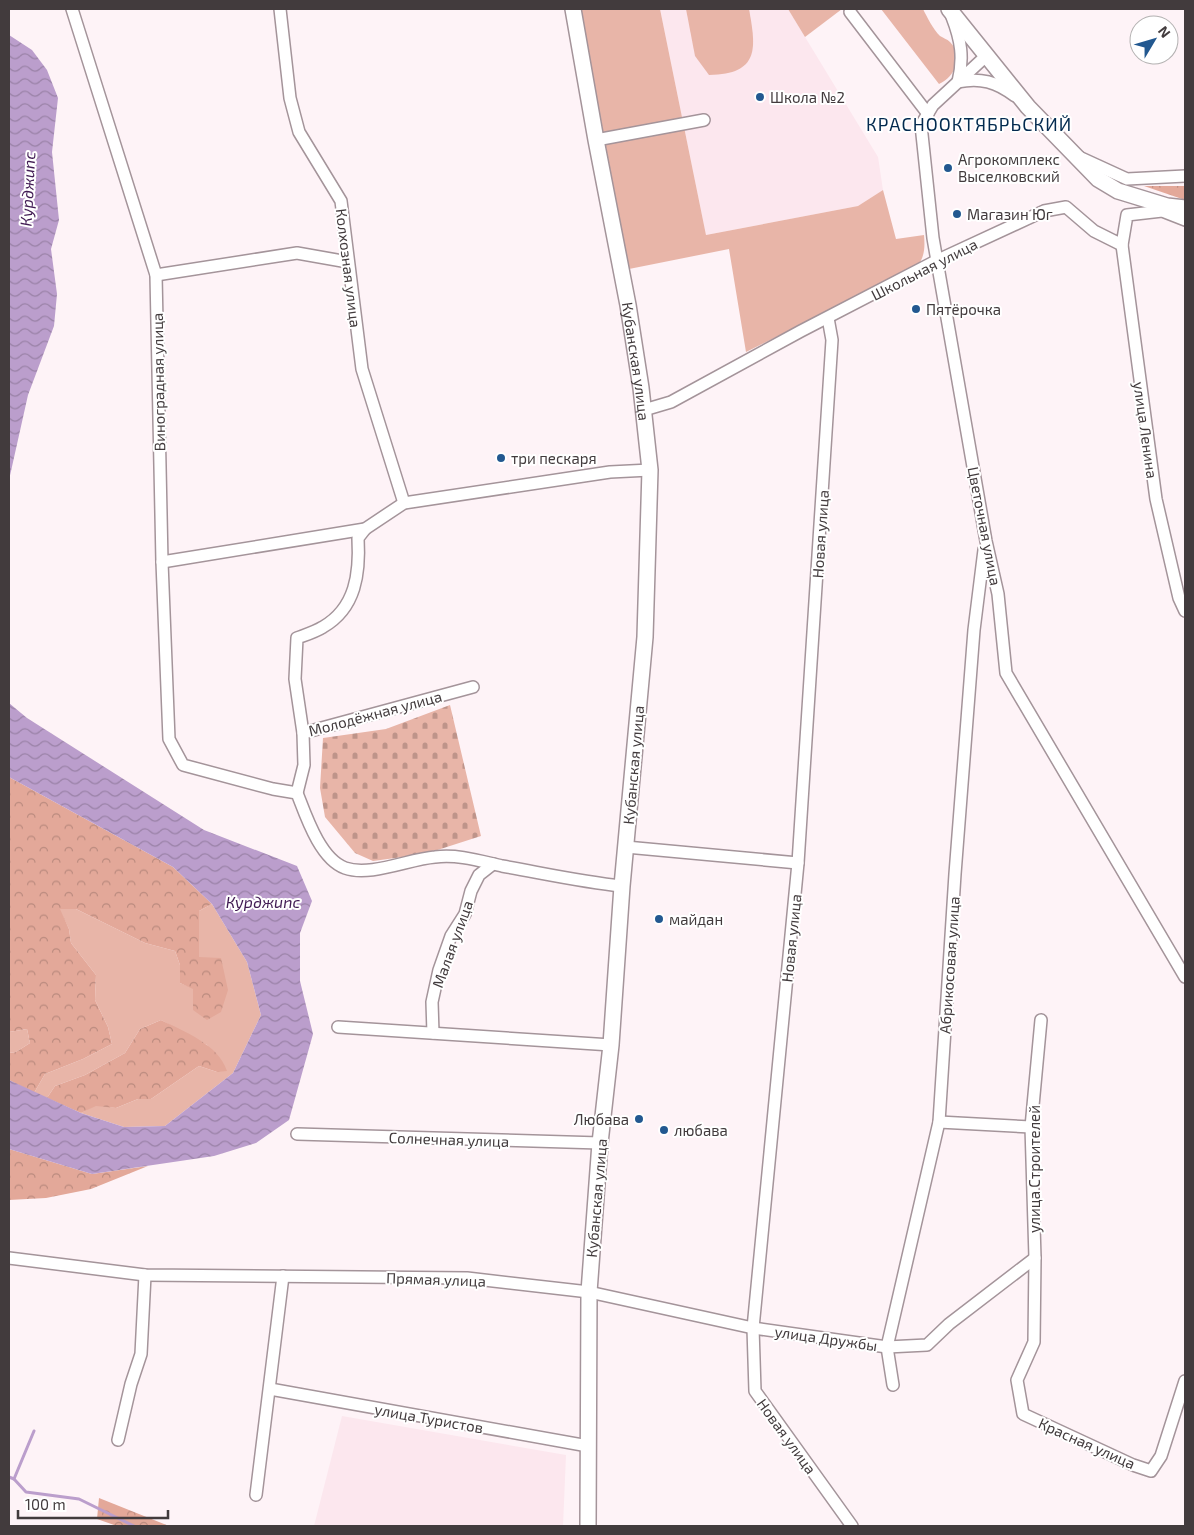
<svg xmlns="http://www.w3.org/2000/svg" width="1194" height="1535" font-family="'Exo 2',sans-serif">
  <defs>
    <pattern id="forest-crowns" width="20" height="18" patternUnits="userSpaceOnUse" patternTransform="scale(1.25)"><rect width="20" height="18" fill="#e3a899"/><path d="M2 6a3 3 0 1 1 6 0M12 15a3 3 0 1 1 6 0" fill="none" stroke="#ba8a7e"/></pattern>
    <pattern id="cemetery-stones" width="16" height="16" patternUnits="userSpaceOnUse" patternTransform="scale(1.25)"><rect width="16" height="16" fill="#e8b5a8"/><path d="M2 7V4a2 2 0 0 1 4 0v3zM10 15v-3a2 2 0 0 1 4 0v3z" fill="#be948a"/></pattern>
    <pattern id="water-waves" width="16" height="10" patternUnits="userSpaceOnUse" patternTransform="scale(1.25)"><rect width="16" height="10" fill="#bb9ecc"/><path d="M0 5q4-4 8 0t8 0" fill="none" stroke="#9a82a7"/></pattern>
  </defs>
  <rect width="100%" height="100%" fill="#fef3f7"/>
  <!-- built -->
  <g fill="#fce7ee">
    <polygon points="660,9 788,9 878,157 883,190 858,206 706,235"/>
    <polygon points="342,1416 566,1455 563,1526 314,1526"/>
  </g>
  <!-- grass -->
  <g fill="#e8b5a8">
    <path d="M580,9h80l46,226 152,-29 25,-16 13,49 28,-4c1,13 1,22 -8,33l-170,84 -17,-103 -100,20z"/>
    <path d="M686,9h63c7,39 11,65 -40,66l-14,-19z"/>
    <polygon points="788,9 842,9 805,37"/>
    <path d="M881,9h42c4,8 10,20 17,27 3,2 7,3 10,6 14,14 5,35 -11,42z"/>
    <polygon points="212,904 247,962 261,1015 233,1073 165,1126 124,1127 81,1113 96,1105 116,1108 138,1099 151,1099 199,1066 217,1072 207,1045 161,1020 140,1029 125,1053 85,1075 55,1086 47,1098 34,1093 45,1074 83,1059 112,1044 108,1027 95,1000 96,975 71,943 69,929 59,909 76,909 145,943 175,951 180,965 180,983 193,988 193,1010 199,957 199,911"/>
    <polygon points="27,1029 30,1043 16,1052 9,1053 9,1032"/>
  </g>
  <!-- forest -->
  <g fill="url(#forest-crowns)">
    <polygon points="1144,186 1185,186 1185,200"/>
    <polygon points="9,777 173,867 212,904 199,911 199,957 221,958 228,990 221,1012 207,1020 193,1010 193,989 180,983 180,965 175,951 145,943 76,909 60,909 69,929 71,943 96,975 95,1000 108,1027 112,1044 83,1059 45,1074 34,1093 9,1080 9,1053 16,1052 30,1043 27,1029 9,1032"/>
    <path d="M161,1020c24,12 57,24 66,51l-10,1 -18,-6 -48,33h-13l-22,9 -20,-2 -15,7 -34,-15 8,-12 30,-11 40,-22 15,-24z"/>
    <polygon points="9,1149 92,1174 148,1166 91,1189 46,1198 9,1200"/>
    <polygon points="99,1498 169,1526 170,1526 117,1526 97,1519"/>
  </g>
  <!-- cemetery -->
  <polygon fill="url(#cemetery-stones)" points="450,705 481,836 425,854 373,861 355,853 325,817 320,788 323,738 386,729"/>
  <!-- water -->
  <g fill="url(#water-waves)">
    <polygon points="9,35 32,50 47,70 58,98 52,152 59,220 51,249 57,294 54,326 28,395 9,480"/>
    <polygon points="9,703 27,718 204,830 297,866 312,901 300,933 300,981 313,1034 289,1120 256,1143 214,1156 92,1174 9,1149 9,1080 81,1113 124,1127 165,1126 233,1073 261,1015 247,962 212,904 173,867 9,777"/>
  </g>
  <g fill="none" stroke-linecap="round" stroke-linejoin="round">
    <!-- stream -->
    <g stroke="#bb9ecc" stroke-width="3">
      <polyline points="34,1431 14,1479 26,1492 79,1499 134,1526"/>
      <polyline points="9,1477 14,1479"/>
    </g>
    <!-- minor casing -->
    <g stroke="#a4949a" stroke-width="14">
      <g id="minor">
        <path d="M72,9l84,266 6,287 7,177 14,26 90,24 24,4c9,23 23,66 48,75 25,9 64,-9 90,-11 23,-3 45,4 67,9 40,7 80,16 120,20"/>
        <polyline points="280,9 290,98 299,132 341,201 362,369 404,503"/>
        <polyline points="850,12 928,114"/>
        <path d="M952,17c9,23 12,41 6,65 22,-5 39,0 57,14"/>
        <polyline points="986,56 933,105 921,125 933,238 986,541 998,594 1006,673 1185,977"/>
        <polyline points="596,140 704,120"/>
        <polyline points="1079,157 1127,179 1185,176"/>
        <polyline points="1122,245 1156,499 1179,598 1185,611"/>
        <polyline points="156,275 297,253 348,262"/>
        <polyline points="828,318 832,340 798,863 753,1328 755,1391 852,1526"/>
        <polyline points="644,410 671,402 801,331 938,260 1044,211 1066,207 1094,231 1122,245 1127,215 1162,211 1185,220"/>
        <path d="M365,529l-7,9c2,35 -2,70 -35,89 -8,5 -18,8 -26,11l-2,41 8,54 170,-46"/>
        <polyline points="162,562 365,529 404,503 610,472 650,470"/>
        <polyline points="297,793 304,765 303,733"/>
        <polyline points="626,847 798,863"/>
        <polyline points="1041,1020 1031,1127 1035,1258 1034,1342 1017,1380 1023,1414 1133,1465 1151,1471 1161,1456 1185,1381"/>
        <polyline points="338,1027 611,1045"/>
        <polyline points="433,1033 432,1002 439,970 451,936 465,914 471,891 479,875 493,864"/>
        <polyline points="939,1122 1031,1127"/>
        <polyline points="297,1134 600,1143"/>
        <polyline points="9,1258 145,1275 467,1278 589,1292 753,1328 887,1347 927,1345 949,1324 1035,1258"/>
        <polyline points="893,1385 887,1347 939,1122 955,874 974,630 984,550"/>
        <polyline points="270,1389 588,1446"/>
        <polyline points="118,1440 131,1384 141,1354 145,1275"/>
        <polyline points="256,1495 283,1276"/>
      </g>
    </g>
    <!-- major casing -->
    <g stroke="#a4949a" stroke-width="18">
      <g id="major">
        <path id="s1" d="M573,9l23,131 32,165 13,83 9,82 -5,167 -23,249 -11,159 -11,98 -11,149 -1,234"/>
        <polyline points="949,9 1028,107 1098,179 1118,191 1167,206 1185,208"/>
      </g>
    </g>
    <!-- minor -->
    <use href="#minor" stroke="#fff" stroke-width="11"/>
    <!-- major -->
    <use href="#major" stroke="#fff" stroke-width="15"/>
  </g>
  <!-- markers -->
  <g fill="#225890" stroke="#fff" stroke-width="2">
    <circle cx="760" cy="97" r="5"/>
    <circle cx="948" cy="168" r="5"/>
    <circle cx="957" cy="214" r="5"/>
    <circle cx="916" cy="309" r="5"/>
    <circle cx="501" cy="458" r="5"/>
    <circle cx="659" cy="919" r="5"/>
    <circle cx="639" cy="1119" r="5"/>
    <circle cx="664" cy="1130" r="5"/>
  </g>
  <g text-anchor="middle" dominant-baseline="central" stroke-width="4" stroke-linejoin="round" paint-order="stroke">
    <!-- poi labels -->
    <g font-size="15" fill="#423b3d" stroke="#fff" text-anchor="start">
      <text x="770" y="97">Школа №2</text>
      <text x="958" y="159">Агрокомплекс<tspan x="958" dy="17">Выселковский</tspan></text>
      <text x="967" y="214">Магазин Юг</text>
      <text x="926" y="309">Пятёрочка</text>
      <text x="511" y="458">три пескаря</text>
      <text x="669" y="919">майдан</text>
      <text x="629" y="1119" text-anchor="end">Любава</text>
      <text x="674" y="1130">любава</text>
    </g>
    <!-- street labels -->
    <g font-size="15" fill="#423b3d" stroke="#fff">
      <text transform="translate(349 268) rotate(83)">Колхозная улица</text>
      <text transform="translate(924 269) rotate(-27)">Школьная улица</text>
      <text stroke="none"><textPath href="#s1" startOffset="358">Кубанская улица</textPath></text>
      <text transform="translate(158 382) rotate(-91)">Виноградная улица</text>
      <text transform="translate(1146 430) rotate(82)">улица Ленина</text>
      <text transform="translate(985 526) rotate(79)">Цветочная улица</text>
      <text transform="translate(820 534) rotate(-86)">Новая улица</text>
      <text transform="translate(375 713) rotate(-15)">Молодёжная улица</text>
      <text transform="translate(633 765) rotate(-85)">Кубанская улица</text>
      <text transform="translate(791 938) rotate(-84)">Новая улица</text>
      <text transform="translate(452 944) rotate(-70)">Малая улица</text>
      <text transform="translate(949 965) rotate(-86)">Абрикосовая улица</text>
      <text transform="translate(449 1139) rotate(2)">Солнечная улица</text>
      <text transform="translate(1034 1169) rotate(-90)">улица Строителей</text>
      <text transform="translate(596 1198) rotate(-85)">Кубанская улица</text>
      <text transform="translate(436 1279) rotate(2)">Прямая улица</text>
      <text transform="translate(826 1338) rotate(8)">улица Дружбы</text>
      <text transform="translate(429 1418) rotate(10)">улица Туристов</text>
      <text transform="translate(787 1436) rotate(54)">Новая улица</text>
      <text transform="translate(1087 1443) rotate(24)">Красная улица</text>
    </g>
    <!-- water labels -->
    <g font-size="16" font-style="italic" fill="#421c54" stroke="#fff">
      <text transform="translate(27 189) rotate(-87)">Курджипс</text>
      <text x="263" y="901">Курджипс</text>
    </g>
    <!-- quarter labels -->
    <g font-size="18" letter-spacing="1" fill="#032a4f" stroke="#fff">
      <text x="969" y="124">КРАСНООКТЯБРЬСКИЙ</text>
    </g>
  </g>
  <!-- border -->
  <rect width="1194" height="1535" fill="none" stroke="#423b3d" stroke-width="20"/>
  <!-- north arrow -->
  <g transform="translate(1154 40) rotate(52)"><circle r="24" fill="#ffffff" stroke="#b3b1b1"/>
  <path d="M0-4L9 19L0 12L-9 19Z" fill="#225890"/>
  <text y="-8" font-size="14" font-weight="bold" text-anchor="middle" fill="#423b3d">N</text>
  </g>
  <!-- scale -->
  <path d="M18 1510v8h150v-8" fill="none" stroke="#423b3d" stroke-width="2.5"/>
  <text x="25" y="1510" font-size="15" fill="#423b3d" stroke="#ffffff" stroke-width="4" paint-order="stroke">100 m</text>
</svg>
